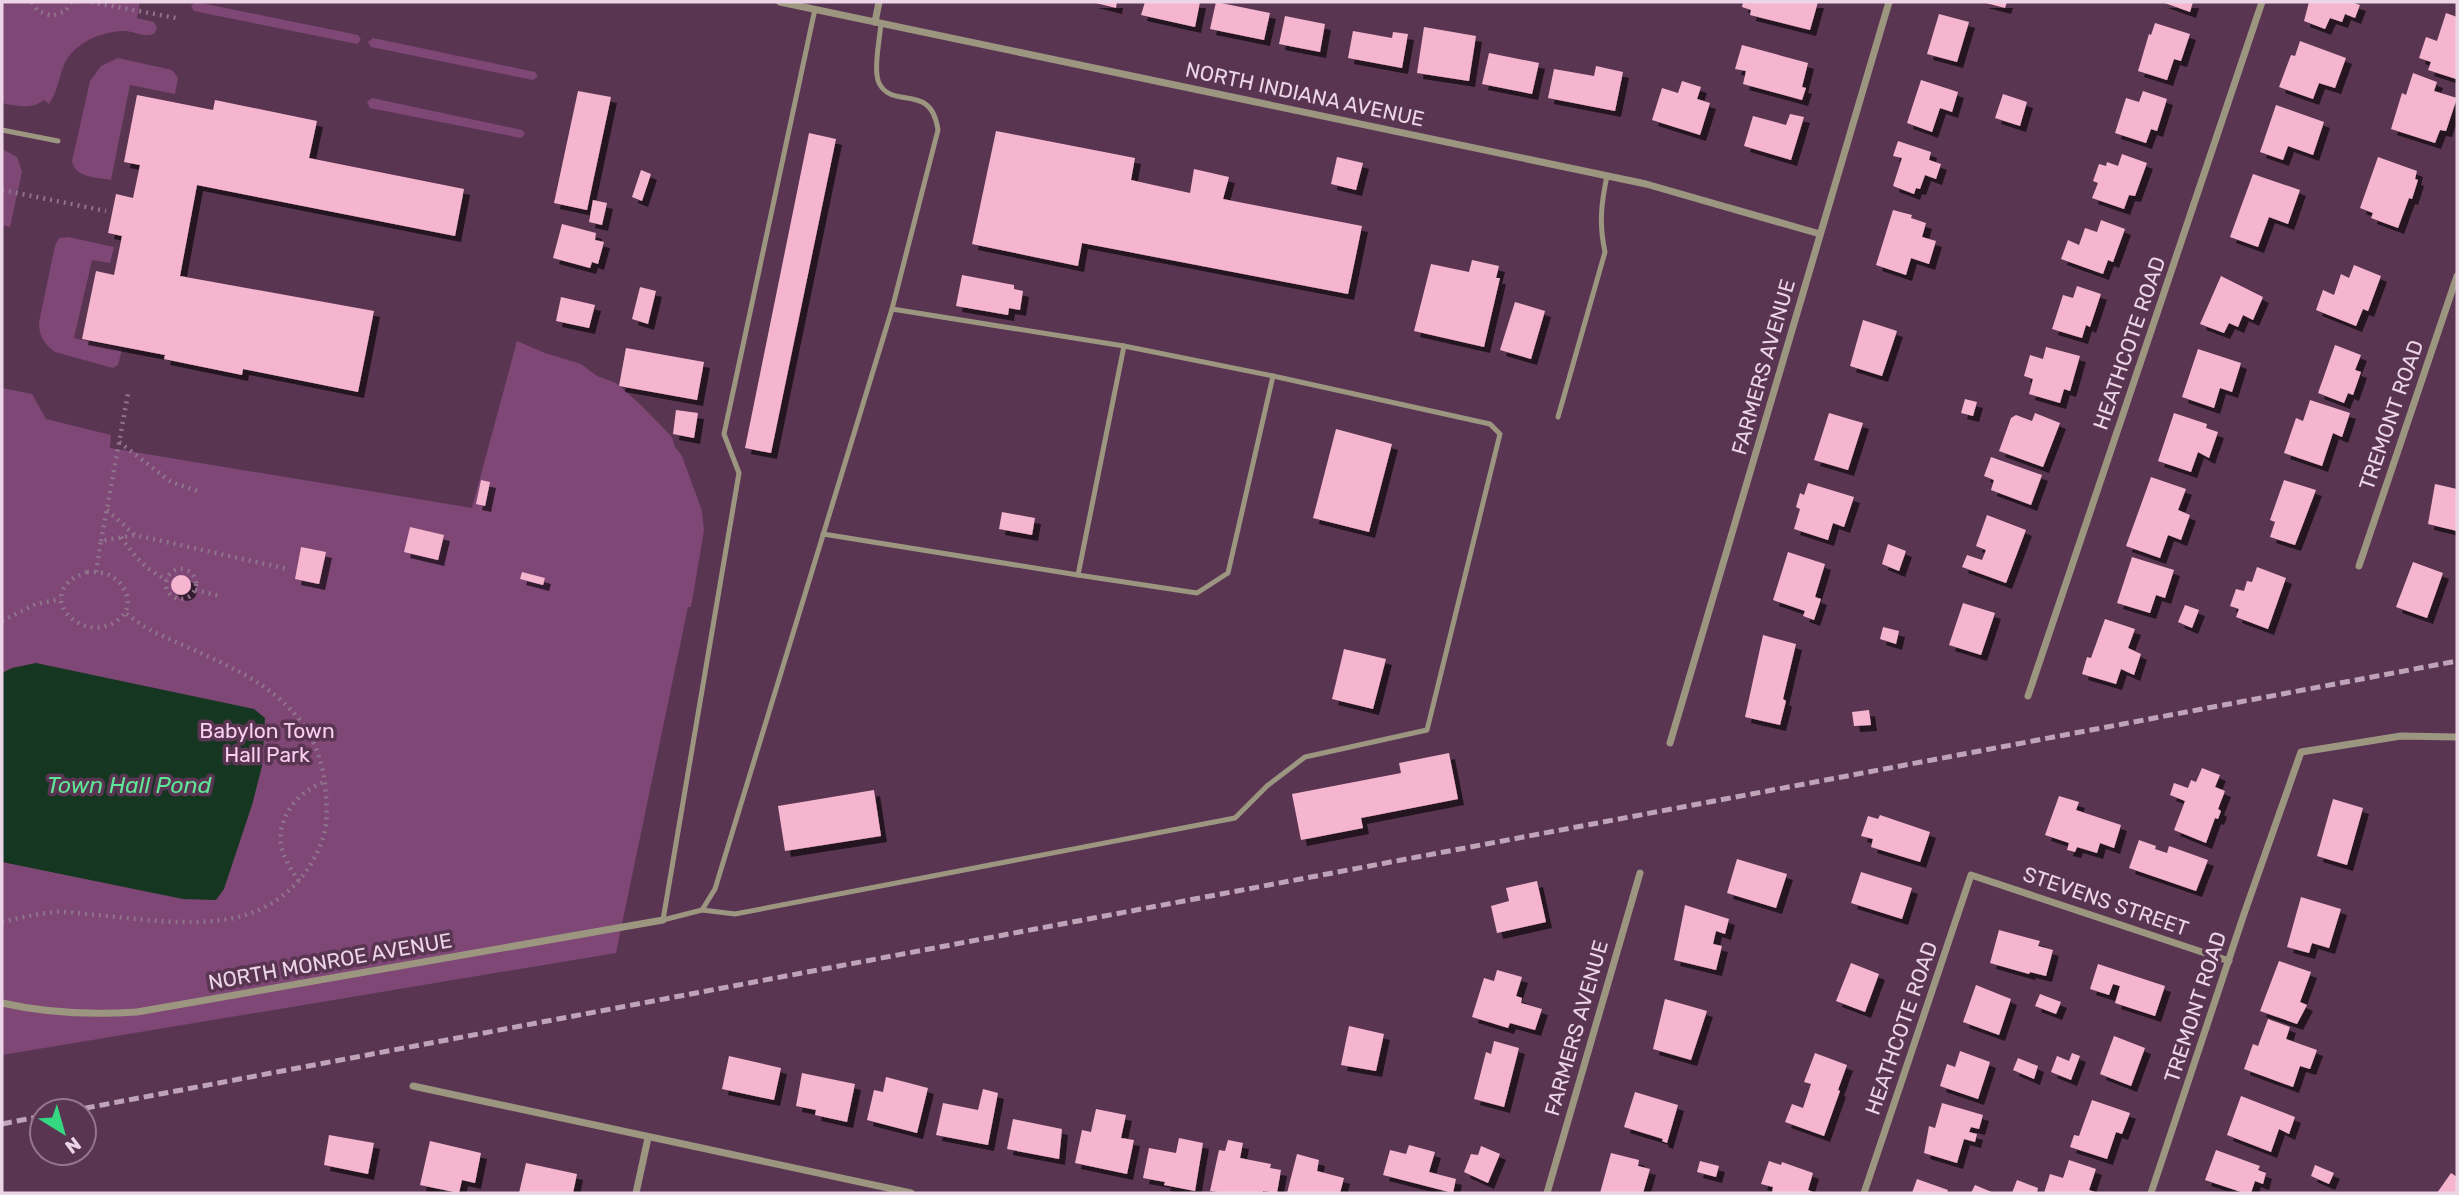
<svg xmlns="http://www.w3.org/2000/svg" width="2459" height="1195" font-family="Rubik,sans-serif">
  <defs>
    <filter id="shadow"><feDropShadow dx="6" dy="6" stdDeviation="0" flood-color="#0009"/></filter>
  </defs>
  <rect width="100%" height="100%" fill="#593552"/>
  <!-- green -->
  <g fill="#7f4775">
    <path d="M2,2h138l-3,16 17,4 3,6 -3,6c-12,4 -21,-4 -32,-3 -23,1 -52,14 -59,37 -5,13 -6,24 -14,36l-5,-4c-14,10 -26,6 -42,3z"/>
    <polygon points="196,2 358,35 361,40 357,44 194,11 191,6"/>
    <polygon points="373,38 535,72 538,76 533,80 371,47 368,42"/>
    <path d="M118,58l54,12 6,8 -3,16 -45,-9 -19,95c-15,-3 -36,-2 -39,-19l18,-80 11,-15z"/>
    <polygon points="372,98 522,130 525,134 521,138 370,108 367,102"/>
    <polygon points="2,149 17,157 22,172 10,227 2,225"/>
    <path d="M68,237l46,10 -4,16 -18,-3 -18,78 48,11 -4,16 -5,3 -58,-16c-11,-8 -16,-16 -16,-30l16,-76 4,-8z"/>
    <polygon points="517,341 545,353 581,364 597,376 616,383 642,406 672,437 675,447 682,456 702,511 704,531 691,607 688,607 616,953 2,1055 2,388 32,394 46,419 111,435 110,448 472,508"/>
  </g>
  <!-- water -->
  <polygon fill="#153621" points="36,663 254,709 265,718 262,766 252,805 224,889 216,900 183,899 2,862 2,673 12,668"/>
  <!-- building -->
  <g fill="#f6b5ce" filter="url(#shadow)">
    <polygon points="1092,2 1117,2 1116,8"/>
    <polygon points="1145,2 1200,2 1195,27 1141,15"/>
    <polygon points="1216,2 1270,13 1264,40 1210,29"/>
    <polygon points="1743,2 1818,2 1810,30 1750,15 1751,10 1742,7"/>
    <polygon points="1982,2 2007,2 2005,8"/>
    <polygon points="2162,2 2193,2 2190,12"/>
    <polygon points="2309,2 2351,2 2360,5 2355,18 2345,14 2342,22 2330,18 2325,29 2304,21"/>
    <polygon points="2446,13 2457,17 2456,79 2428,70 2431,62 2419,58 2426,37 2437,41"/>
    <polygon points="1939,14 1969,22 1957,62 1927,54"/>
    <polygon points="1285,16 1325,24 1320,52 1279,44"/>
    <polygon points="2155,23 2190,34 2181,61 2174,59 2167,80 2138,71 2149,34 2151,35"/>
    <polygon points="1424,27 1476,36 1469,81 1417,73"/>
    <polygon points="1353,31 1392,38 1393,32 1408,34 1402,68 1348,58"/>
    <polygon points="2300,41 2346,58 2335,88 2319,83 2313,99 2279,87 2291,55 2295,56"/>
    <polygon points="1742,45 1808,63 1802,87 1806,88 1802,100 1743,84 1746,71 1735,69"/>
    <polygon points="1489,53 1539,63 1532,94 1482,84"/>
    <polygon points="1596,66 1623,72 1615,111 1548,98 1554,69 1594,76"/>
    <polygon points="2413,73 2437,82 2434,91 2457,98 2446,131 2440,130 2435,143 2391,129 2402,93 2406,95"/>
    <polygon points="1921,80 1958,92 1952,112 1940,108 1932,132 1907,123"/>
    <polygon points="1682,81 1701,87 1697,99 1710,103 1700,135 1652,120 1662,88 1678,93"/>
    <polygon points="578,91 611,97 587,210 554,203"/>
    <polygon points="2143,91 2167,99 2157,131 2151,129 2146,143 2115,133 2126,98 2139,102"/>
    <polygon points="2003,94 2027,102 2020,126 1995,118"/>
    <polygon points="137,95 213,110 215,100 317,121 309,158 464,189 455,236 197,185 180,276 374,311 358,392 243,369 242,375 164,359 165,355 82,339 96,271 114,275 122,236 108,233 116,194 133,198 140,165 124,162"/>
    <polygon points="2276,105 2324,122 2313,155 2288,146 2283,160 2260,152"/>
    <polygon points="1790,114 1804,117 1791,160 1744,146 1753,116 1786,125"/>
    <polygon points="996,131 1135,158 1131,180 1190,193 1194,169 1229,177 1223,199 1362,226 1348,294 1082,243 1078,266 972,244"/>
    <polygon points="809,133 836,139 771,453 745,448"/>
    <polygon points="1898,141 1931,152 1929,160 1941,164 1936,179 1925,175 1920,189 1916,188 1914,194 1893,186 1902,158 1893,156"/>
    <polygon points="2122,154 2147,163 2135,196 2129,195 2124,209 2092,198 2098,183 2093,181 2099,164 2106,166 2107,162 2118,166"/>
    <polygon points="1337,157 1363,163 1356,190 1331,184"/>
    <polygon points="2378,157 2417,171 2415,179 2418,180 2412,199 2409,198 2398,228 2371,218 2373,213 2360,208"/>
    <polygon points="641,170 651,174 642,201 632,197"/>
    <polygon points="2253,174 2300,190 2288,224 2269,217 2258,247 2230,237"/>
    <polygon points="593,200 607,203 602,225 589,222"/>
    <polygon points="1893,210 1912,215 1911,218 1926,223 1922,237 1936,241 1929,264 1911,258 1906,275 1876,265"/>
    <polygon points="2101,220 2125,229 2113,262 2108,260 2103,274 2061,259 2068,240 2079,245 2085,228 2097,232"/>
    <polygon points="562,224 596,233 595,240 604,242 598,264 592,262 590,268 553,258"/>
    <polygon points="1472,260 1499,266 1496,278 1500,278 1484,347 1414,331 1431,264 1469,272"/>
    <polygon points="2354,265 2381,276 2368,311 2363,309 2356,326 2316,310 2323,290 2334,295 2341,274 2349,278"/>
    <polygon points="962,275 1014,285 1014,289 1023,291 1020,310 1009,308 1008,315 956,306"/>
    <polygon points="2221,276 2263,297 2253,320 2243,315 2238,327 2229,323 2224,333 2200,324"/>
    <polygon points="2077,286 2101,294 2090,327 2086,325 2082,338 2052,329 2063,295 2073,298"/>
    <polygon points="640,287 656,291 648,324 632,319"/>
    <polygon points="561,297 595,305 589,328 556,321"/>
    <polygon points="1515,302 1545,311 1531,359 1500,350"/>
    <polygon points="1863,320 1897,331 1882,376 1850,366"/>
    <polygon points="2335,345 2361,355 2355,370 2361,372 2353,395 2348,393 2344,403 2318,393"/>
    <polygon points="2046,347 2080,356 2070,391 2064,389 2060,403 2029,394 2033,379 2024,376 2030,355 2043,359"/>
    <polygon points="626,348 704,362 697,400 619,386"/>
    <polygon points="2198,349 2241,363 2232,392 2220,388 2214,408 2182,397"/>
    <polygon points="1965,399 1977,402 1973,416 1961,413"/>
    <polygon points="2310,400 2350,413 2342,437 2333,433 2322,466 2284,453 2296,418 2303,421"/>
    <polygon points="676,410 698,413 694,438 673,434"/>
    <polygon points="1829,413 1863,423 1848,470 1814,460"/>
    <polygon points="2035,413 2060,423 2043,467 1999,451 2011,418 2016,415 2032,421"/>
    <polygon points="2174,413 2207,424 2206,428 2218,432 2209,458 2198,452 2191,472 2158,461"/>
    <polygon points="1336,429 1392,444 1369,532 1313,518"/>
    <polygon points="1991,457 2042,475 2031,505 1991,490 1994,480 1984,476"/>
    <polygon points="2151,477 2186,489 2178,510 2190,515 2181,540 2168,535 2160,558 2126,546"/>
    <polygon points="481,480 490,482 485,506 476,504"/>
    <polygon points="2284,480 2316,490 2295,545 2270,537 2275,522 2270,520"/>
    <polygon points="1808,483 1854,497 1844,527 1833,523 1828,540 1794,529 1800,509 1796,507 1800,493 1804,495"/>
    <polygon points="2435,484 2457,489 2457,531 2428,524"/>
    <polygon points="1002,512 1035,518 1032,535 999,529"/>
    <polygon points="1987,515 2026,530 2006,583 1962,567 1967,555 1982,560 1986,550 1976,546"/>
    <polygon points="410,527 444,535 438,560 404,552"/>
    <polygon points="1888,544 1906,551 1899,571 1882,564"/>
    <polygon points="301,547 326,552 319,584 295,579"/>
    <polygon points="1788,552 1825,564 1815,597 1821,599 1814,620 1803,616 1805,611 1773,600"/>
    <polygon points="2132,557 2174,570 2165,598 2156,595 2150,613 2117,603"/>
    <polygon points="2413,562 2443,573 2427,618 2396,607"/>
    <polygon points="2257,567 2286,578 2268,629 2236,617 2239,609 2230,606 2236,589 2244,591 2247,581 2252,582"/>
    <polygon points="522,572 545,578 543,585 520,579"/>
    <circle cx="181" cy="585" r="10"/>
    <polygon points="1963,603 1995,613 1981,655 1949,645"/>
    <polygon points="2185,605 2199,610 2192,628 2178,622"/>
    <polygon points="2105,619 2135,629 2128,648 2141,654 2134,675 2121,669 2116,684 2082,674 2087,657 2091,658"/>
    <polygon points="1883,627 1899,631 1896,644 1880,639"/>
    <polygon points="1763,635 1796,644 1783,699 1786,701 1780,725 1745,717"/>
    <polygon points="1344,649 1386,659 1373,709 1332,699"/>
    <polygon points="1869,710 1871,725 1854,726 1852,712"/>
    <polygon points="1449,753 1458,799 1361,818 1363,828 1301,840 1292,794 1401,773 1399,763"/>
    <polygon points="2202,768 2220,775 2215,787 2225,791 2218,809 2221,811 2218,819 2215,818 2206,843 2174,830 2185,801 2170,795 2174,783 2188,788 2191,780 2196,782"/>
    <polygon points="874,790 881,836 785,851 778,806"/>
    <polygon points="2059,796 2079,802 2076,810 2121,825 2114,848 2100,843 2097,853 2077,847 2075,852 2067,850 2069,843 2045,835"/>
    <polygon points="2333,799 2363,808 2347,865 2317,856"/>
    <polygon points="1880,815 1930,832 1920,862 1871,847 1873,839 1861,836 1868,816 1878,819"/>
    <polygon points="2139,840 2156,846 2155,849 2167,853 2169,846 2208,860 2196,891 2129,868"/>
    <polygon points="1737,859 1787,874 1776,908 1727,893"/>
    <polygon points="1861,872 1912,888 1902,919 1851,903"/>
    <polygon points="1537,881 1546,922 1497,933 1491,906 1509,901 1506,888"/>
    <polygon points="2301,897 2341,909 2329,948 2312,943 2309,953 2287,947"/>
    <polygon points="1685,905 1729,919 1725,934 1716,931 1713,944 1722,946 1716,970 1674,960"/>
    <polygon points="1999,930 2040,941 2038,946 2053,950 2046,976 2030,972 2029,974 1990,963"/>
    <polygon points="2279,961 2311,972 2300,1002 2307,1005 2297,1024 2260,1011"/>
    <polygon points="1851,963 1879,974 1865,1012 1836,1001"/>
    <polygon points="2098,964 2165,986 2155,1016 2115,1003 2120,986 2113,984 2109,995 2090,989"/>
    <polygon points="1497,970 1522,977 1516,996 1522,998 1521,1003 1542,1009 1535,1030 1510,1023 1508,1028 1472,1017 1484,978 1494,981"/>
    <polygon points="1976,985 2011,999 1999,1035 1963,1022"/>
    <polygon points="2040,994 2061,1002 2056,1014 2035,1006"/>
    <polygon points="1665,999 1707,1011 1691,1060 1653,1049"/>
    <polygon points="2268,1019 2290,1027 2286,1039 2317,1050 2310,1069 2300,1066 2293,1087 2244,1069 2253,1044 2258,1046"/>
    <polygon points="1349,1026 1384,1034 1376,1071 1341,1065"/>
    <polygon points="2114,1036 2145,1048 2131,1086 2100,1074"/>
    <polygon points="1494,1041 1519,1048 1504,1107 1474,1099 1486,1052 1491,1054"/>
    <polygon points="1960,1051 1990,1062 1978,1099 1940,1086 1947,1064 1955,1067"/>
    <polygon points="1815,1053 1847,1065 1838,1090 1840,1091 1824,1136 1785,1122 1792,1104 1803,1108 1811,1084 1804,1082"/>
    <polygon points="2072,1053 2080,1056 2071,1080 2051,1072 2057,1056 2069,1061"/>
    <polygon points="729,1056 781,1068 774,1100 722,1089"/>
    <polygon points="2018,1058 2038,1066 2034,1079 2013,1070"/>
    <polygon points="802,1073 855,1084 847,1122 815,1115 816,1110 796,1106"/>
    <polygon points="886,1077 928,1088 917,1133 867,1120 874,1090 883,1092"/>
    <polygon points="983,1089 998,1093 988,1145 936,1135 943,1103 978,1110"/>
    <polygon points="1635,1092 1678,1105 1667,1143 1662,1141 1663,1139 1624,1127"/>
    <polygon points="2241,1096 2295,1117 2289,1134 2279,1129 2271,1152 2227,1135"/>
    <polygon points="2092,1100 2130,1113 2122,1134 2116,1132 2107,1159 2070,1147 2074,1135 2079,1136"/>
    <polygon points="1942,1103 1983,1115 1979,1129 1971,1127 1969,1132 1977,1134 1975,1142 1964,1139 1957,1163 1924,1153 1929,1126 1935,1128"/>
    <polygon points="1096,1109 1126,1115 1121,1138 1134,1140 1127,1174 1075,1163 1082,1130 1091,1132"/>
    <polygon points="1013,1119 1062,1129 1059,1159 1007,1149"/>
    <polygon points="329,1135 374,1143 368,1174 324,1165"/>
    <polygon points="1179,1138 1203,1143 1195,1191 1164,1185 1165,1182 1143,1178 1149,1148 1176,1153"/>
    <polygon points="1228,1140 1243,1143 1240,1158 1271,1164 1270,1168 1281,1170 1277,1193 1263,1191 1263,1193 1224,1193 1210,1191 1219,1150 1225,1151"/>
    <polygon points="430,1141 481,1153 475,1183 462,1180 459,1193 420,1185"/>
    <polygon points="1409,1145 1435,1152 1429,1172 1456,1179 1453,1193 1383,1175 1390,1150 1406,1154"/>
    <polygon points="1481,1146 1500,1154 1488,1183 1464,1172 1471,1154 1478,1155"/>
    <polygon points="2216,1150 2260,1166 2258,1170 2266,1173 2263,1184 2255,1181 2251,1193 2244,1193 2205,1180"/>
    <polygon points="1611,1153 1639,1160 1638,1166 1650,1169 1643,1193 1600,1193"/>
    <polygon points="1297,1154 1319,1160 1317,1171 1344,1178 1340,1193 1287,1193"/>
    <polygon points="2069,1160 2096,1169 2089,1190 2098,1193 2044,1193 2050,1174 2063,1178"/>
    <polygon points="1700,1161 1719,1166 1716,1177 1697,1172"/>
    <polygon points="1769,1161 1781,1165 1782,1162 1813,1173 1808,1190 1815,1193 1772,1193 1773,1187 1761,1184"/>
    <polygon points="526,1163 577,1174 573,1193 519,1193"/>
    <polygon points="2315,1165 2334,1173 2329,1184 2311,1176"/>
    <polygon points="2451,1173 2457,1177 2457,1193 2437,1193"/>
    <polygon points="1917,1179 1948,1190 1947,1193 1912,1193"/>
    <polygon points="2017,1180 2038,1188 2037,1193 2012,1193"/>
    <polygon points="1975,1185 1994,1193 1971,1193"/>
  </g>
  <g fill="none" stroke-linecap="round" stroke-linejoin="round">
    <!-- path -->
    <g stroke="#91728b" stroke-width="4.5" stroke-dasharray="2 5" stroke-linecap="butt">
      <polyline points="32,2 38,11 52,16 66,11 71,2"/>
      <polyline points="91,2 176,18"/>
      <polyline points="2,190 106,211"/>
      <polyline points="119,442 171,482 201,492"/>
      <polyline points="107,510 135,535 288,569"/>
      <path d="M121,537c13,19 25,33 46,43"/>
      <polyline points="101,541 128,394"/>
      <circle cx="181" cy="584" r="15"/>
      <path d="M87,572c7,0 15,0 22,3 17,8 27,31 10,44 -36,30 -91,-27 -32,-47z"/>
      <polyline points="96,572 101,541 135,535"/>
      <polyline points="195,590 220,596"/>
      <polyline points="2,621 36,604 61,599"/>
      <path d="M299,881c-4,-6 -9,-12 -12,-19 -18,-34 5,-68 37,-80"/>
      <path d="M2,922c17,-4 34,-8 52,-10 14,-1 28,2 42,3 46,4 93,12 138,3 39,-8 71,-35 86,-72 9,-20 7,-40 5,-62 -11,-92 -96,-117 -169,-151 -11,-5 -21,-13 -31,-20"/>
    </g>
    <!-- service -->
    <g stroke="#9c9681" stroke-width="5">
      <path d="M815,9l-91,425 15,39 -76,447 39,-10 13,-21 177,-580 46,-179c-7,-49 -45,-19 -59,-47 -6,-12 1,-46 2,-60"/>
      <polyline points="2,130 58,141"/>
      <path d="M1558,417l47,-165c-6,-28 -4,-48 2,-76"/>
      <polyline points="823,534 1078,575 1124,346"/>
      <polyline points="1078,575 1197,593 1228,573 1273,376"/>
      <polyline points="702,910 735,914 1235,818 1267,786 1305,757 1427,730 1500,434 1490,424 1273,376 1124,346 892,309"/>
    </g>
    <!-- minor -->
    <g stroke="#9c9681" stroke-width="7">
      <polyline points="780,2 1646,184 1820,234"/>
      <polyline points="875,22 879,2"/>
      <polyline points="2359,566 2457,276"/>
      <polyline points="2028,696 2262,2"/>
      <polyline points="1670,743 1889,2"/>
      <path d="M2,1003c44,10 89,12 135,9l526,-92"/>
      <polyline points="413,1086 911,1193"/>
      <polyline points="636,1193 648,1138"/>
      <polyline points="1547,1193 1640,873"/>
      <polyline points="1864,1193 1971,875 2229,961"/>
      <polyline points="2151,1193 2244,914 2301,752 2401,736 2457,737"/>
    </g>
    <!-- rail -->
    <g stroke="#bfa4b9" stroke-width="5" stroke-dasharray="10 5" stroke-linecap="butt">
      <polyline points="70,1111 2457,661"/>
      <polyline points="2,1124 42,1116"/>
    </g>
  </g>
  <g text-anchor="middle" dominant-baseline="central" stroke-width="7" stroke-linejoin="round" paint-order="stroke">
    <!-- street labels -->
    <g font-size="21" fill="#ecd5e6" stroke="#593552">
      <text transform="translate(1305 94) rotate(12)">NORTH INDIANA AVENUE</text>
      <text transform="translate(2129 343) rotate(-71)">HEATHCOTE ROAD</text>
      <text transform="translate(1763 367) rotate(-74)">FARMERS AVENUE</text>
      <text transform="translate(2391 415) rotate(-71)">TREMONT ROAD</text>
      <text transform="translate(2106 901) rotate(19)">STEVENS STREET</text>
      <text transform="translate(330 961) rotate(-10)">NORTH MONROE AVENUE</text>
      <text transform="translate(2195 1007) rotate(-72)">TREMONT ROAD</text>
      <text transform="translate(1576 1028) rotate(-74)">FARMERS AVENUE</text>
      <text transform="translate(1901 1028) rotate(-71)">HEATHCOTE ROAD</text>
    </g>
    <!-- park labels -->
    <g font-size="21" fill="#fbcff1" stroke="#593552">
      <text x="267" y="730">Babylon Town<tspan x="267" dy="24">Hall Park</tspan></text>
    </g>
    <!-- water labels -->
    <g font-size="23" font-style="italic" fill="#5fe797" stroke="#593552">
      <text x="129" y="785">Town Hall Pond</text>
    </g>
  </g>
  <!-- border -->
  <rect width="2459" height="1195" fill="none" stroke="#ecd5e6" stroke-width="7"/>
  <!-- north arrow -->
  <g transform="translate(63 1132) rotate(143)"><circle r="33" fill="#593552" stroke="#94758d" stroke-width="2"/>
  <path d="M0-5L12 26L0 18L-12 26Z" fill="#35d881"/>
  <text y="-10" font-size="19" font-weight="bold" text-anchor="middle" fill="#ecd5e6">N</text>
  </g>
</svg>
